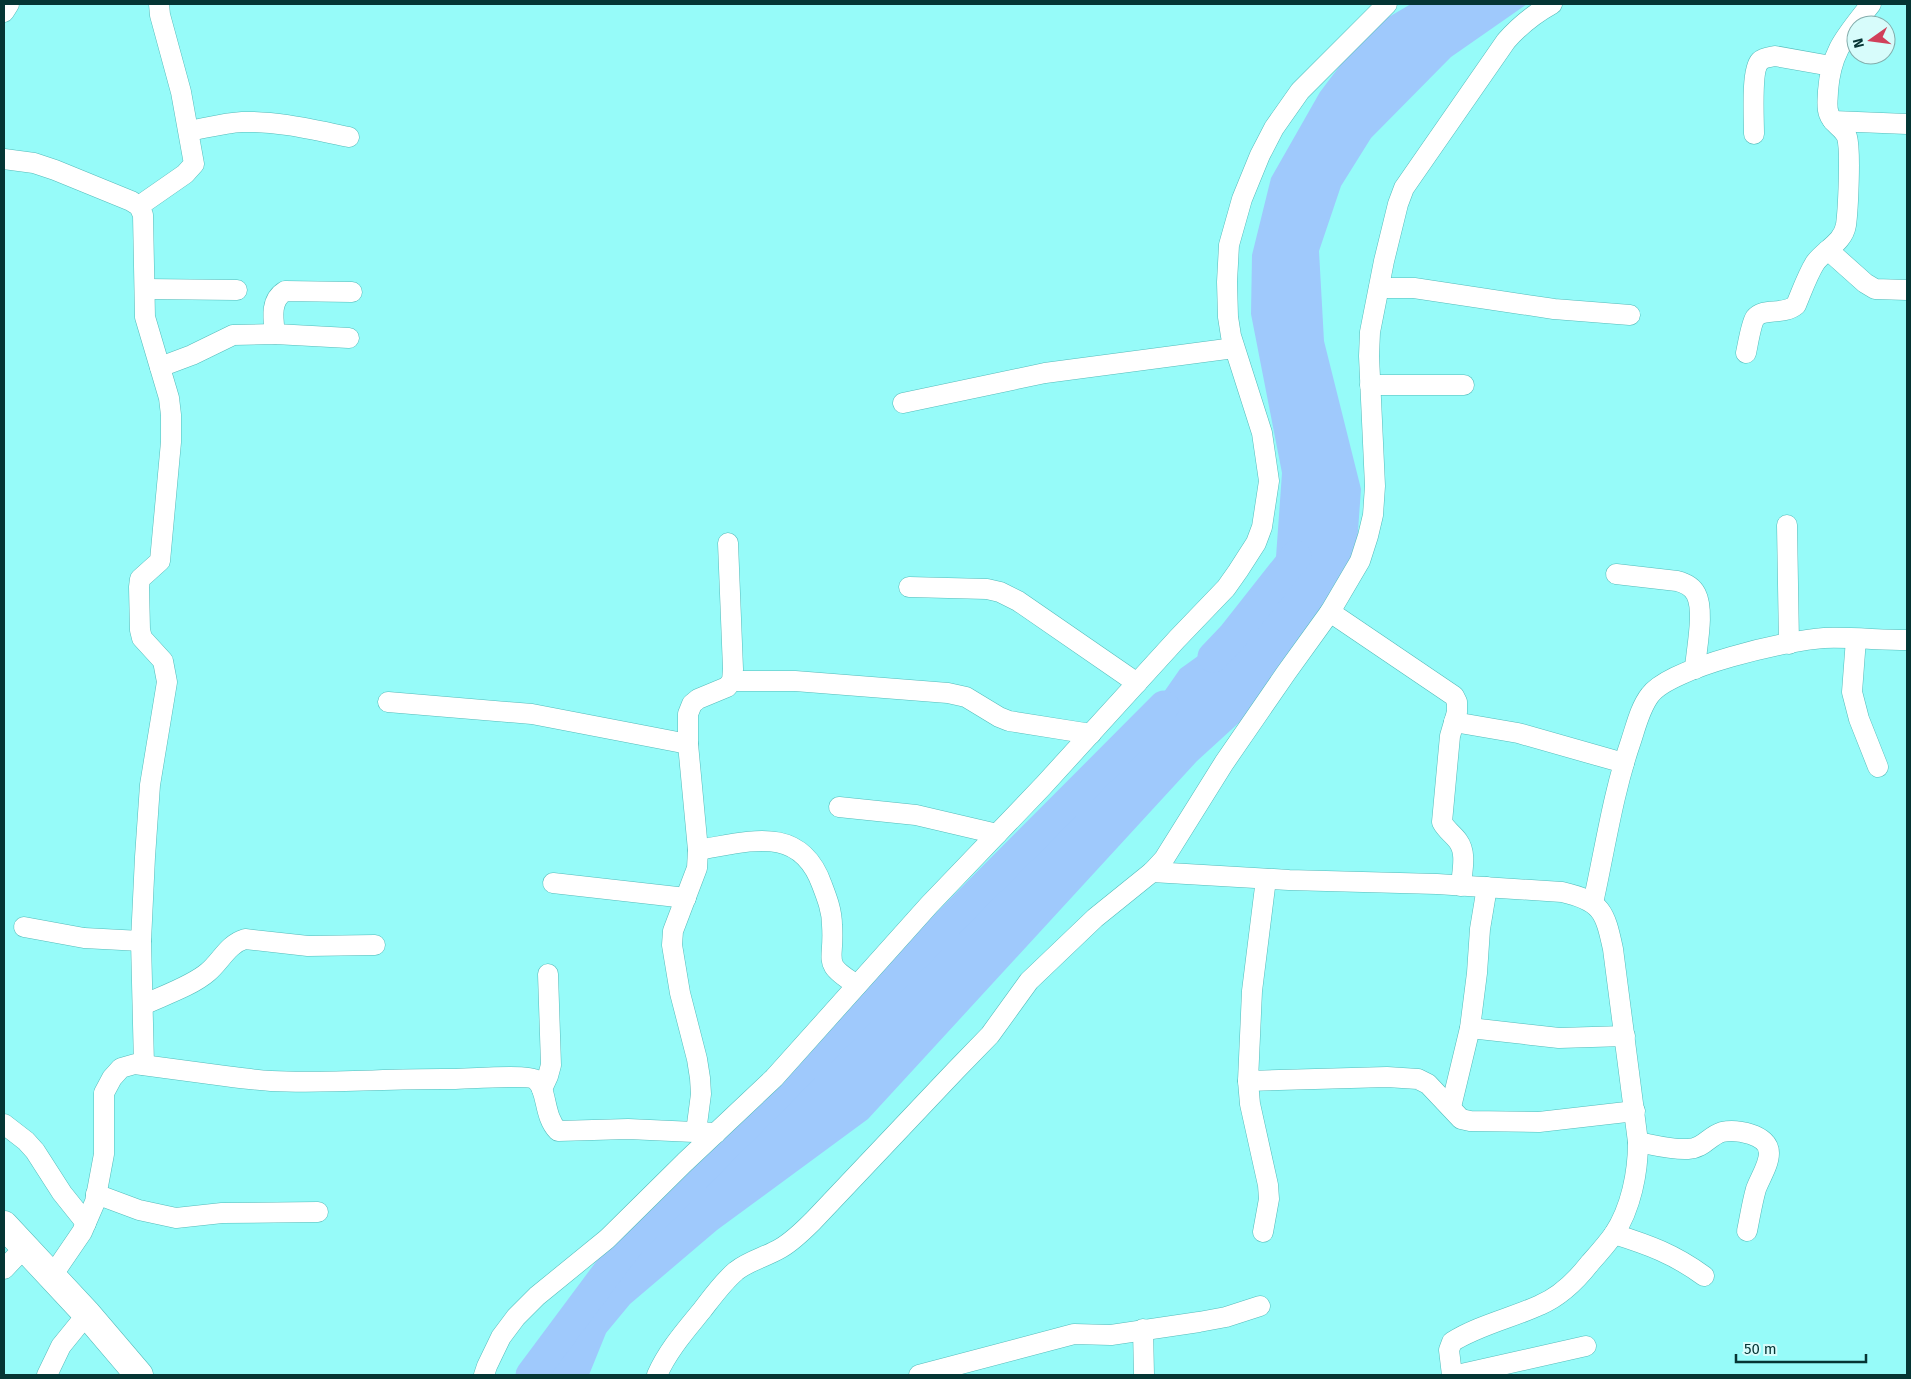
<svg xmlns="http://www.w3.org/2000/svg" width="1911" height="1379" font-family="'Fira Sans',sans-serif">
  <rect width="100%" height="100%" fill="#96fbf9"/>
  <!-- water -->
  <polygon fill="#9fc9fc" points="1411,4 1527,4 1451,57 1371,138 1341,186 1319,251 1324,341 1361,489 1357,545 1342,580 1254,709 1197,761 868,1119 717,1230 630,1304 606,1333 589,1375 520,1375 537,1350 1123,751 1180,669 1262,610 1275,571 1282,473 1251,314 1252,255 1271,178 1320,92 1357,43 1387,18"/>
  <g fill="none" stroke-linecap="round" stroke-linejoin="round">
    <!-- river -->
    <g stroke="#9fc9fc" stroke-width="31">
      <polyline points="1213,657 1232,637 1296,556"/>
      <polyline points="531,1375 630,1242 1164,706"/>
    </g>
    <!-- street casing -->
    <g stroke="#54bbba" stroke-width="21">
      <g id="street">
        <polyline points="4,12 9,4"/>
        <polyline points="1833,121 1907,124"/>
        <path d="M189,131c17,-3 35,-8 53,-9 36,-1 72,8 107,15"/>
        <path d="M1754,134c0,-15 -3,-64 6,-73 4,-4 10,-4 15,-5l56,10"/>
        <polyline points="4,159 34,163 55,170 131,201 139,206 143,215 145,317 169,398 171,415 171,442 160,561 140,579 139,587 140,630 142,638 163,661 167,682 150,785 145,857 141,941 144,1065"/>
        <polyline points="139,206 185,174 194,164 181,92 160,15 159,4"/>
        <polyline points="1828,250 1865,283 1875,289 1907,290"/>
        <polyline points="1379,288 1414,288 1554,309 1630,315"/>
        <polyline points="145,289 237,290"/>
        <path d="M275,334c-2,-16 -5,-34 10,-43l67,1"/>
        <path d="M1746,353c2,-9 5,-29 9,-35 8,-11 28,-2 41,-13 6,-14 11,-29 19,-42 9,-13 28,-20 31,-38 2,-15 5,-74 1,-88 -4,-10 -15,-13 -18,-23 -3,-7 -1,-16 -1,-23 3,-41 19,-56 43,-87"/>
        <polyline points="160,367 192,355 233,335 275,334 349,338"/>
        <polyline points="1370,385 1464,385"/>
        <polyline points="903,403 1045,373 1234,348"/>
        <polyline points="1787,525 1789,644"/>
        <path d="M1616,574l61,7c8,2 15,5 19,13 9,17 0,56 -1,75"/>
        <polyline points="909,587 987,589 1000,592 1018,601 1137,683"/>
        <path d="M1330,612l124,84 3,6v10l-7,24 -8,86c4,8 11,12 16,19 9,12 4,30 3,45"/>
        <polyline points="1856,639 1852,692 1859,719 1878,767"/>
        <polyline points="732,681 795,681 948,693 966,697 999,717 1009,721 1091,734"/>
        <polyline points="388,702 532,714 688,744"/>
        <polyline points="1454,722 1518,733 1624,763"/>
        <polyline points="839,807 916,815 997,834"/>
        <path d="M698,850c50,-8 102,-27 124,35 5,13 10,26 10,40 3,38 -12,37 25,60"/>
        <path d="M1152,872l137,8 148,4 125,8c40,9 43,20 51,57l25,193c0,31 -7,66 -24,92 -7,10 -16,20 -24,29 -14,18 -29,33 -50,42 -28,13 -61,20 -88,37l-3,8 3,25"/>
        <polyline points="553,883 686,898"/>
        <path d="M1593,903c12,-54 20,-110 38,-162 5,-15 9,-33 19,-46 20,-28 139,-55 174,-57 27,-1 56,2 83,2"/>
        <polyline points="24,927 84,938 141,941"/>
        <path d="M143,1005c19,-9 49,-19 65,-33 13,-11 20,-28 37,-33l63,7 67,-1"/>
        <polyline points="1470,1028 1559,1038 1625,1036"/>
        <polyline points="1248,1081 1387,1077 1418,1079 1428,1084 1461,1119 1470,1121 1539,1122 1635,1111"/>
        <polyline points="542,1089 548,1076 551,1065 548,974"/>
        <polyline points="1451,1107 1470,1028 1477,973 1480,929 1487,887"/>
        <polyline points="4,1124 26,1141 35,1151 62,1193 86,1223"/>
        <polyline points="696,1132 701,1094 700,1078 697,1059 680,993 672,945 673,931 697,868 698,850 688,744 688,714 692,704 698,699 727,687 732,681 733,669 728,543"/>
        <path d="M1638,1142c16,3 34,8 50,7 16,-1 21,-13 34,-17 14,-3 47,2 47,21 0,12 -9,25 -13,36 -4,14 -6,28 -9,42"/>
        <polyline points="96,1194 139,1210 176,1218 222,1213 318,1212"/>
        <polyline points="1263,1232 1269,1199 1268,1185 1250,1104 1248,1081 1252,991 1266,879"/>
        <path d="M1614,1234c35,11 60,20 90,42"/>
        <polyline points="4,1269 25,1247"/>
        <path d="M52,1276l30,-44 13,-30 9,-48v-61l8,-15 9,-10 14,-4c30,4 60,8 90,12 15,2 31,4 46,5 60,3 121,-3 182,-2 15,0 75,-5 83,1 12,10 7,36 22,51l70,-2 88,4"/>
        <polyline points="1143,1329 1144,1375"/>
        <polyline points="47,1375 61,1346 87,1314"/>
        <polyline points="484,1375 487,1366 501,1337 516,1317 537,1296 607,1239 685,1162 774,1078 929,905 1043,786 1177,639 1226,588 1238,571 1256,543 1262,527 1269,481 1262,433 1231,336 1228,317 1227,282 1229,245 1242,199 1260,155 1274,128 1300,91 1387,4"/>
        <path d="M657,1375c11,-25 29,-45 46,-66 10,-13 20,-27 33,-38 14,-11 30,-14 45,-23 12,-7 22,-17 32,-27l142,-150 35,-36 39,-54 66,-63 57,-46 12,-13 60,-96 62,-90 44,-61 30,-51 8,-25 5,-21 2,-29 -6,-130 1,-24 14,-71 14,-57 6,-16 9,-13 93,-134c14,-16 28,-27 46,-37"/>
        <polyline points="919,1375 1074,1334 1111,1335 1199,1322 1226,1317 1260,1306"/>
        <polyline points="1457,1375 1586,1346"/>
      </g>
    </g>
    <!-- secondary casing -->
    <g stroke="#54bbba" stroke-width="29">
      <polyline id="secondary" points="4,1225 87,1314 139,1375"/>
    </g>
    <!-- street -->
    <use href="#street" stroke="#fff" stroke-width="20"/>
    <!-- secondary -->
    <use href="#secondary" stroke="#fff" stroke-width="28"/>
  </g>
  <!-- border -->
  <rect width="1911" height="1379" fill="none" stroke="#053534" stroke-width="10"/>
  <!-- north arrow -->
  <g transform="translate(1871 40) rotate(256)"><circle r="24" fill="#d7fcfb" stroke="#83acab"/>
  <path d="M0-4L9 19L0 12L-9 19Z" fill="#d0405a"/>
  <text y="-8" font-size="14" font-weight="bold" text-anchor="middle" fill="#053534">N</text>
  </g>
  <!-- scale -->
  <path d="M1736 1354v8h130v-8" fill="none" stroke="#053534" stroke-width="2.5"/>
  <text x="1744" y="1354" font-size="15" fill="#053534" stroke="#d7fcfb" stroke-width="4" paint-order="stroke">50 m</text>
</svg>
